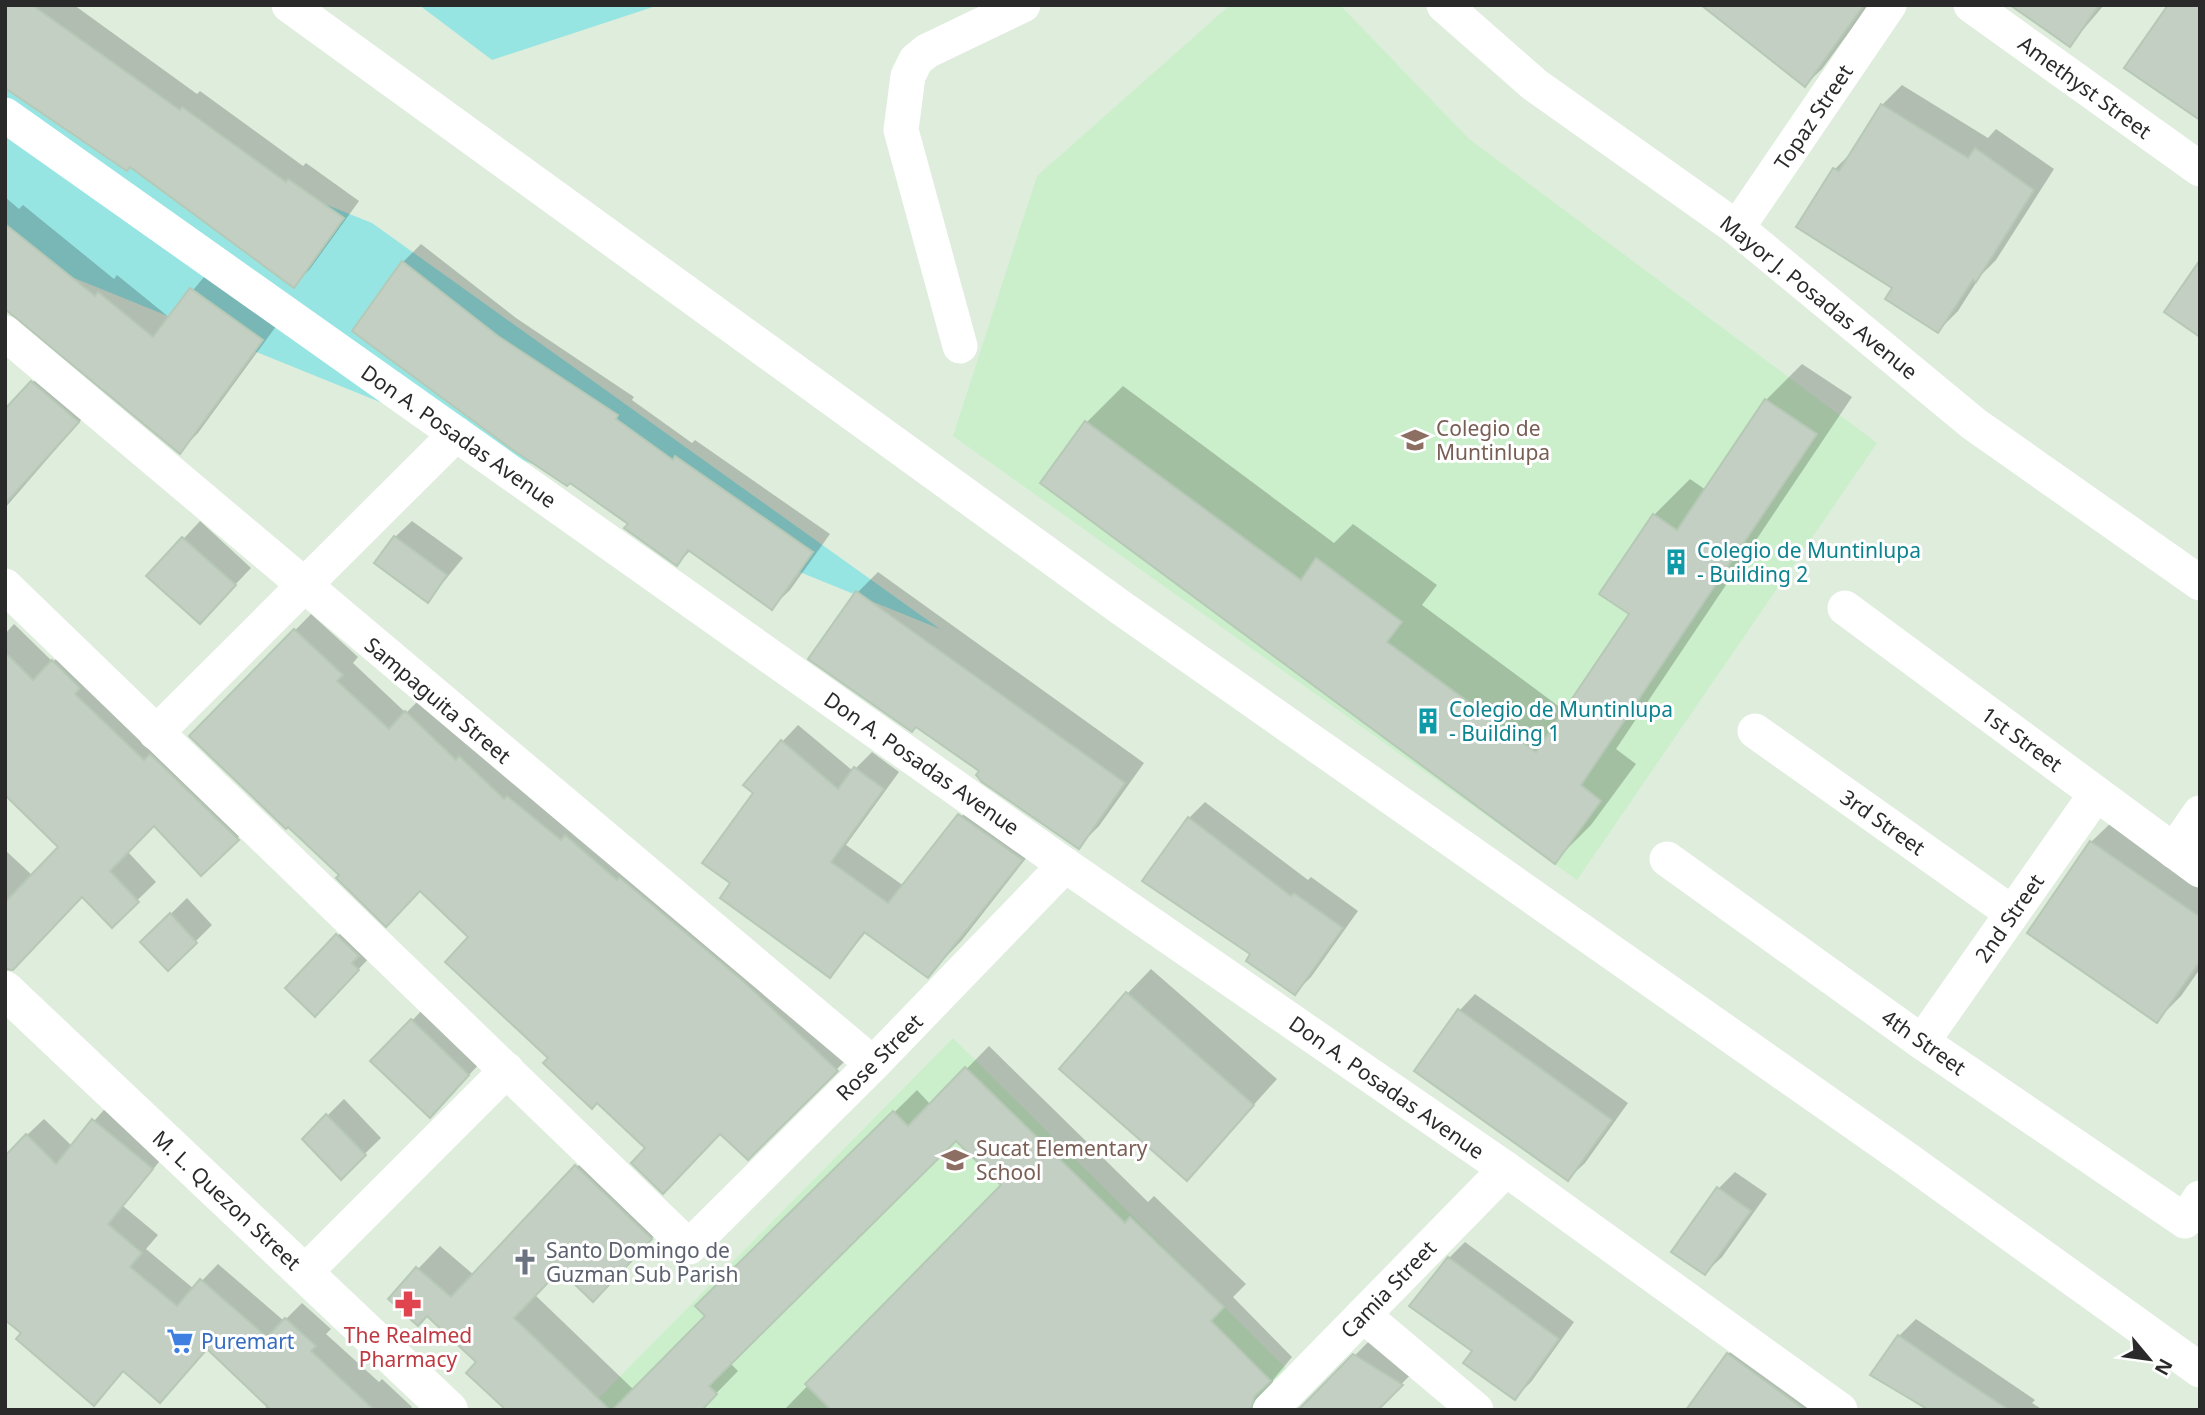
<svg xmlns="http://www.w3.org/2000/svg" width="2205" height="1415" font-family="'Noto Sans',sans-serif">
  <rect width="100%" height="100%" fill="#deeddc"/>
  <!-- education -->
  <g fill="#cbefcb">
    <polygon points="1230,5 1340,5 1469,139 1877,443 1577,880 953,436 1037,176"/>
    <polygon points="953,1038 1292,1374 1255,1410 587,1410"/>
  </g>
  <!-- green -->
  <g fill="#97e5e3">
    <polygon points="419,5 659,5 492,60"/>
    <polygon points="5,75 372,223 940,629 5,250"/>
  </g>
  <!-- shadow -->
  <g fill="#0003">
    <polygon points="5,5 74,5 197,94 200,91 303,166 306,163 359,201 310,269 294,285"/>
    <polygon points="1703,5 1869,5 1822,69 1805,85"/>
    <polygon points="2013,5 2104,5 2070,45"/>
    <polygon points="1902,85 1988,138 1996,129 2054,169 1996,260 1981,275 1958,311 1938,331 1895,288 1835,169 1856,148 1882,105"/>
    <polygon points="5,197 19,209 23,205 114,279 117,275 170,318 209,271 280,321 198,433 180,451 5,307"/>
    <polygon points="421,244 516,318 634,397 632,400 692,443 695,440 830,534 790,590 772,607 691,550 677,564 630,523 354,330 403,262"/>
    <polygon points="1802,364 1852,397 1616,749 1636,764 1591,825 1555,861 1042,482 1087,422 1123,386 1334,543 1353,524 1437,585 1422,605 1565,711 1631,614 1654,515 1690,479 1706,490 1766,400"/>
    <polygon points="48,366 94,405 5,508 5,412"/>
    <polygon points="200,521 251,568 216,605 149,576"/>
    <polygon points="412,521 463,558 428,601 395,537"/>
    <polygon points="878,572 1144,763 1099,826 1079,846 917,725 811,658 858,592"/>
    <polygon points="311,614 358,657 353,663 406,713 423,696 853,1053 748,1158 720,1132 647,1148 471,937 420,889 341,875 192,736"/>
    <polygon points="14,624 53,662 72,643 256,820 201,873 154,824 128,852 156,882 112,925 83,895 5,968 5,850 33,876 60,847 5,793 5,634"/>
    <polygon points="798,725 853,771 872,752 899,772 846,845 904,886 976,799 1038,843 962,940 928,976 867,931 830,976 733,883 755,793 782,742"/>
    <polygon points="1205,802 1308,880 1311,877 1358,911 1311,977 1295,993 1253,954 1189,818"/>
    <polygon points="2116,818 2200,876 2200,969 2181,996 2156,1021 2091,842"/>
    <polygon points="187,898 212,925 168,969 142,942"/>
    <polygon points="354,919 375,952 331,998 287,988"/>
    <polygon points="1151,969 1277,1079 1187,1179 1127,994"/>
    <polygon points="1475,994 1628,1103 1585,1163 1568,1179 1459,1011"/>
    <polygon points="428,1004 485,1058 446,1099 373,1061"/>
    <polygon points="989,1046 1148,1202 1154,1196 1246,1284 1233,1297 1292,1357 1273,1380 1272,1392 1279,1403 1299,1408 1308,1403 1377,1333 1424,1361 1376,1410 784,1410 1003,1185 956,1139 730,1363 738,1371 700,1410 510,1410 478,1362 428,1314 390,1298 440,1246 474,1275 599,1144 673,1216 616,1277 560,1268 535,1295 634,1390 707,1316 698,1306 917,1090 931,1105"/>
    <polygon points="344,1099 381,1138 341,1177 304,1139"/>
    <polygon points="110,1103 168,1151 123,1206 158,1235 146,1249 194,1289 218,1264 284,1321 302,1303 331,1329 326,1334 379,1382 382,1379 412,1407 410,1410 264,1410 268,1405 208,1348 160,1401 125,1370 94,1404 24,1333 27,1135 44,1119 72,1146"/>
    <polygon points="1735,1172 1767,1194 1722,1257 1705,1273 1674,1251 1719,1188"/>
    <polygon points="1465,1242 1574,1322 1531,1382 1515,1398 1474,1351 1449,1258"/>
    <polygon points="1916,1319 2035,1400 2032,1403 2043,1410 1927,1410 1873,1375 1899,1336"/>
    <polygon points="1748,1335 1850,1410 1689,1410 1728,1354"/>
  </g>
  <!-- building -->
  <g fill="#c3cfc2" stroke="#b6c8b6" stroke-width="2">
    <polygon points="5,5 32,5 180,110 182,107 286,182 288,179 344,218 294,288 130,167 127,171 5,88"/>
    <polygon points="1701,5 1864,5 1805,87"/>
    <polygon points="2010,5 2099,5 2070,47"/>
    <polygon points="2168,5 2200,5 2200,120 2124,68"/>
    <polygon points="1881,104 1968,158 1975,148 2034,190 1976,282 1973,280 1938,333 1885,299 1892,288 1796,227 1833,168 1839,171"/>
    <polygon points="5,224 95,296 98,292 153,337 190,288 263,340 180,454 5,309"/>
    <polygon points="2200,260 2200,337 2164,312"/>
    <polygon points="402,261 498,336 618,415 616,419 673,460 675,456 813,552 772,610 688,550 677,566 624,528 628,524 570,483 567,486 510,448 352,331"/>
    <polygon points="31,381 79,422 5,504 5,409"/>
    <polygon points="1765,399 1817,434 1581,785 1601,801 1555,864 1040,483 1085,421 1301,580 1316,558 1402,622 1387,642 1536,752 1629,614 1599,594 1653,514 1677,530"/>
    <polygon points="394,536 447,575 428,603 374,563"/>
    <polygon points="182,537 236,585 200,624 146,576"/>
    <polygon points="856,591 1125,783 1079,849 982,782 976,775 979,771 916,727 912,732 808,659"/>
    <polygon points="294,629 343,675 337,681 389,729 405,711 456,760 459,756 504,799 507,796 561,840 565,835 617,880 619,877 742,980 838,1071 748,1160 720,1134 663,1194 631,1163 645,1148 597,1103 592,1109 543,1063 548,1058 445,962 468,937 420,891 386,927 336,878 339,875 288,827 286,829 189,736"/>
    <polygon points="5,652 33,680 52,660 80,688 75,694 144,760 150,754 239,840 201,876 154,826 110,871 139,902 112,928 82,897 13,970 5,969 5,902 58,847 5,795"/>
    <polygon points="781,740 838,789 854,767 884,789 831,862 888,903 958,814 1023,860 928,978 864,932 830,978 720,898 730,883 702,863 753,793 743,785"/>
    <polygon points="1188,817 1291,896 1294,893 1343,928 1295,995 1246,961 1250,954 1142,881"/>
    <polygon points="2090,841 2200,917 2200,961 2157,1023 2027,933"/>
    <polygon points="170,913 197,943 168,971 140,942"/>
    <polygon points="336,934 359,956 352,963 359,970 315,1017 285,988"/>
    <polygon points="1126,992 1254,1105 1187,1181 1059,1069"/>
    <polygon points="1458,1009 1612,1120 1568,1181 1414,1071"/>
    <polygon points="411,1019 469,1075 430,1118 370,1061"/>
    <polygon points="965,1067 1125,1223 1130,1217 1224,1307 1211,1321 1271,1381 1255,1396 1250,1410 831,1410 805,1384 1001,1185 956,1141 709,1386 717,1394 702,1410 612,1410 705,1316 695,1306 893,1111 908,1126"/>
    <polygon points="326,1114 366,1155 341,1180 302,1139"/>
    <polygon points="92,1119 153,1169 108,1224 142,1253 130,1267 177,1306 200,1279 267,1337 285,1318 316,1346 311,1351 374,1410 271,1410 207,1349 160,1403 123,1371 94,1406 16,1339 21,1333 5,1320 5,1156 26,1134 56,1164"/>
    <polygon points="575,1165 652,1239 593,1302 560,1270 514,1318 610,1410 506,1410 466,1373 476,1362 427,1316 418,1326 388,1299 416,1267 451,1297"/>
    <polygon points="1717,1187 1751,1211 1705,1275 1671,1252"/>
    <polygon points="1448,1257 1559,1339 1515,1400 1463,1363 1472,1351 1409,1306"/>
    <polygon points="1898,1335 1950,1371 2009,1410 1929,1410 1870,1375"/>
    <polygon points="1727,1353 1805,1410 1686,1410"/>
    <polygon points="1353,1354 1403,1385 1378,1410 1298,1410"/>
  </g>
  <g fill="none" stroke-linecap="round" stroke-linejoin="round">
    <!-- street -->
    <g stroke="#fff" stroke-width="35">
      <polyline points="289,5 1120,607 1905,1158 2200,1370"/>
      <polyline points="1444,5 1535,85 1737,228 1974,424 2200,583"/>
      <polyline points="1971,5 2200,169"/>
      <polyline points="5,115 1065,865 1506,1169 1840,1410"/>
      <polyline points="1737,228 1889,5"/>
      <polyline points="5,333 873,1064"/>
      <polyline points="960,346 901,130 908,76 916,60 927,51 1023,5"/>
      <polyline points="5,586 689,1247 873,1064 1065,865"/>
      <polyline points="1845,608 2200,870"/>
      <polyline points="1755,731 2012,913"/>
      <polyline points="156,733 456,434"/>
      <polyline points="2174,851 2200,813"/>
      <polyline points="1667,859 1922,1042 2185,1221 2200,1198"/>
      <polyline points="1922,1042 2096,794"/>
      <polyline points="304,1273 507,1070"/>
      <polyline points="1363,1315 1476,1410"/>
      <polyline points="1270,1410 1506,1169"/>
    </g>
    <!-- secondary -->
    <polyline stroke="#fff" stroke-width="38" points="5,990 449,1410"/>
  </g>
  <!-- icons -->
  <defs>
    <g id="university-bare" transform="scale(2.1)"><path d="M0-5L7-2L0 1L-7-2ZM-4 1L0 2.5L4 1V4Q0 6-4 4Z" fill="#8d6e63" stroke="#fff" stroke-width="2.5" paint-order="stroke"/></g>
    <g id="building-bare" transform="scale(2.1)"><path d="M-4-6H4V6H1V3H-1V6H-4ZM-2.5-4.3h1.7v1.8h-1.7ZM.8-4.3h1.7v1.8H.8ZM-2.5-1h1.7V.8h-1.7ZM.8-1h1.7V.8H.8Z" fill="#0f9aa8" stroke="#fff" stroke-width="2.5" paint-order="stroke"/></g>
    <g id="school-bare" transform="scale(2.1)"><path d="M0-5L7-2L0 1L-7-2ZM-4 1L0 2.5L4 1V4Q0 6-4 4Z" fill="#8d6e63" stroke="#fff" stroke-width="2.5" paint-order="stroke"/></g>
    <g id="church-bare" transform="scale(2.1)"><path d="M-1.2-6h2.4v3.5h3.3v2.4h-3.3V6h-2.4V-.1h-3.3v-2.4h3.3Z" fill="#6b7280" stroke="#fff" stroke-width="2.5" paint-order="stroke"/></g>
    <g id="pharmacy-bare" transform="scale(2.1)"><path d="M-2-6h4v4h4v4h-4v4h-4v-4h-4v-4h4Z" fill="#e0444e" stroke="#fff" stroke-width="2.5" paint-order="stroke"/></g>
    <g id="supermarket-bare" transform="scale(2.1)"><path d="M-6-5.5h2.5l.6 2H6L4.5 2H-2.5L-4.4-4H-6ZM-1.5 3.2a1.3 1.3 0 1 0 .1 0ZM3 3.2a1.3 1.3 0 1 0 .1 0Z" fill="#3f7fe0" stroke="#fff" stroke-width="2.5" paint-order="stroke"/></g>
  </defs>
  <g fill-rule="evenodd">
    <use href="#university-bare" x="1415" y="440"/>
    <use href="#building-bare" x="1676" y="562"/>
    <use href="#building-bare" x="1428" y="721"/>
    <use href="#school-bare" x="955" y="1160"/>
    <use href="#church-bare" x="525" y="1262"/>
    <use href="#pharmacy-bare" x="408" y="1304"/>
    <use href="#supermarket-bare" x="180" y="1341"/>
  </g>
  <g text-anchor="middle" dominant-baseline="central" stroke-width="6" stroke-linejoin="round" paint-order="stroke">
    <!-- street labels -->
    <g font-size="21" fill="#2a2a2a" stroke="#fff">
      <text transform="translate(2085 87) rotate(36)">Amethyst Street</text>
      <text transform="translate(1813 117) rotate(-56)">Topaz Street</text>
      <text transform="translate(1819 297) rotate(39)">Mayor J. Posadas Avenue</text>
      <text transform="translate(459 436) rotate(35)">Don A. Posadas Avenue</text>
      <text transform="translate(438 700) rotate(40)">Sampaguita Street</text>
      <text transform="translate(2022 739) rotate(36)">1st Street</text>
      <text transform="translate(922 763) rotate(35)">Don A. Posadas Avenue</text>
      <text transform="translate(1883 822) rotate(35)">3rd Street</text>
      <text transform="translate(2009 918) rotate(-55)">2nd Street</text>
      <text transform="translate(1924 1042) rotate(35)">4th Street</text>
      <text transform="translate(879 1057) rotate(-45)">Rose Street</text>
      <text transform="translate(1387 1087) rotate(35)">Don A. Posadas Avenue</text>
      <text transform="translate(227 1200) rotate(43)">M. L. Quezon Street</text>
      <text transform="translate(1388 1289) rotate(-46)">Camia Street</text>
    </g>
    <!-- education labels -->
    <g font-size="21" fill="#785e54" stroke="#fff" text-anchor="start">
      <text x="1436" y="428">Colegio de<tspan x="1436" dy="24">Muntinlupa</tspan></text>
      <text x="976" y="1148">Sucat Elementary<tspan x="976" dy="24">School</tspan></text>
    </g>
    <!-- culture labels -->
    <g font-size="21" fill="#0d838f" stroke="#fff" text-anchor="start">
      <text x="1697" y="550">Colegio de Muntinlupa<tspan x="1697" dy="24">- Building 2</tspan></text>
      <text x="1449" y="709">Colegio de Muntinlupa<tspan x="1449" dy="24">- Building 1</tspan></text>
    </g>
    <!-- worship labels -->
    <g font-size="21" fill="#5b616d" stroke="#fff" text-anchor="start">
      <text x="546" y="1250">Santo Domingo de<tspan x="546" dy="24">Guzman Sub Parish</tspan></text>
    </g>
    <!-- health labels -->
    <g font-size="21" fill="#be3a42" stroke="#fff">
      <text x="408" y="1335">The Realmed<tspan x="408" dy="24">Pharmacy</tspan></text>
    </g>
    <!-- shop labels -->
    <g font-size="21" fill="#366cbe" stroke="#fff" text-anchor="start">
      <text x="201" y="1341">Puremart</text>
    </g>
  </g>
  <!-- border -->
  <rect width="2205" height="1415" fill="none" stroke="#2a2a2a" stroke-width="14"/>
  <!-- north arrow -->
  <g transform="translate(2149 1359) rotate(119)" stroke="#ffffff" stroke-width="5" paint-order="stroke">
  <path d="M0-5L12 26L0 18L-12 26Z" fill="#2a2a2a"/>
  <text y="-10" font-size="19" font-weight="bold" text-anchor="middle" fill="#2a2a2a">N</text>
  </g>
</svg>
